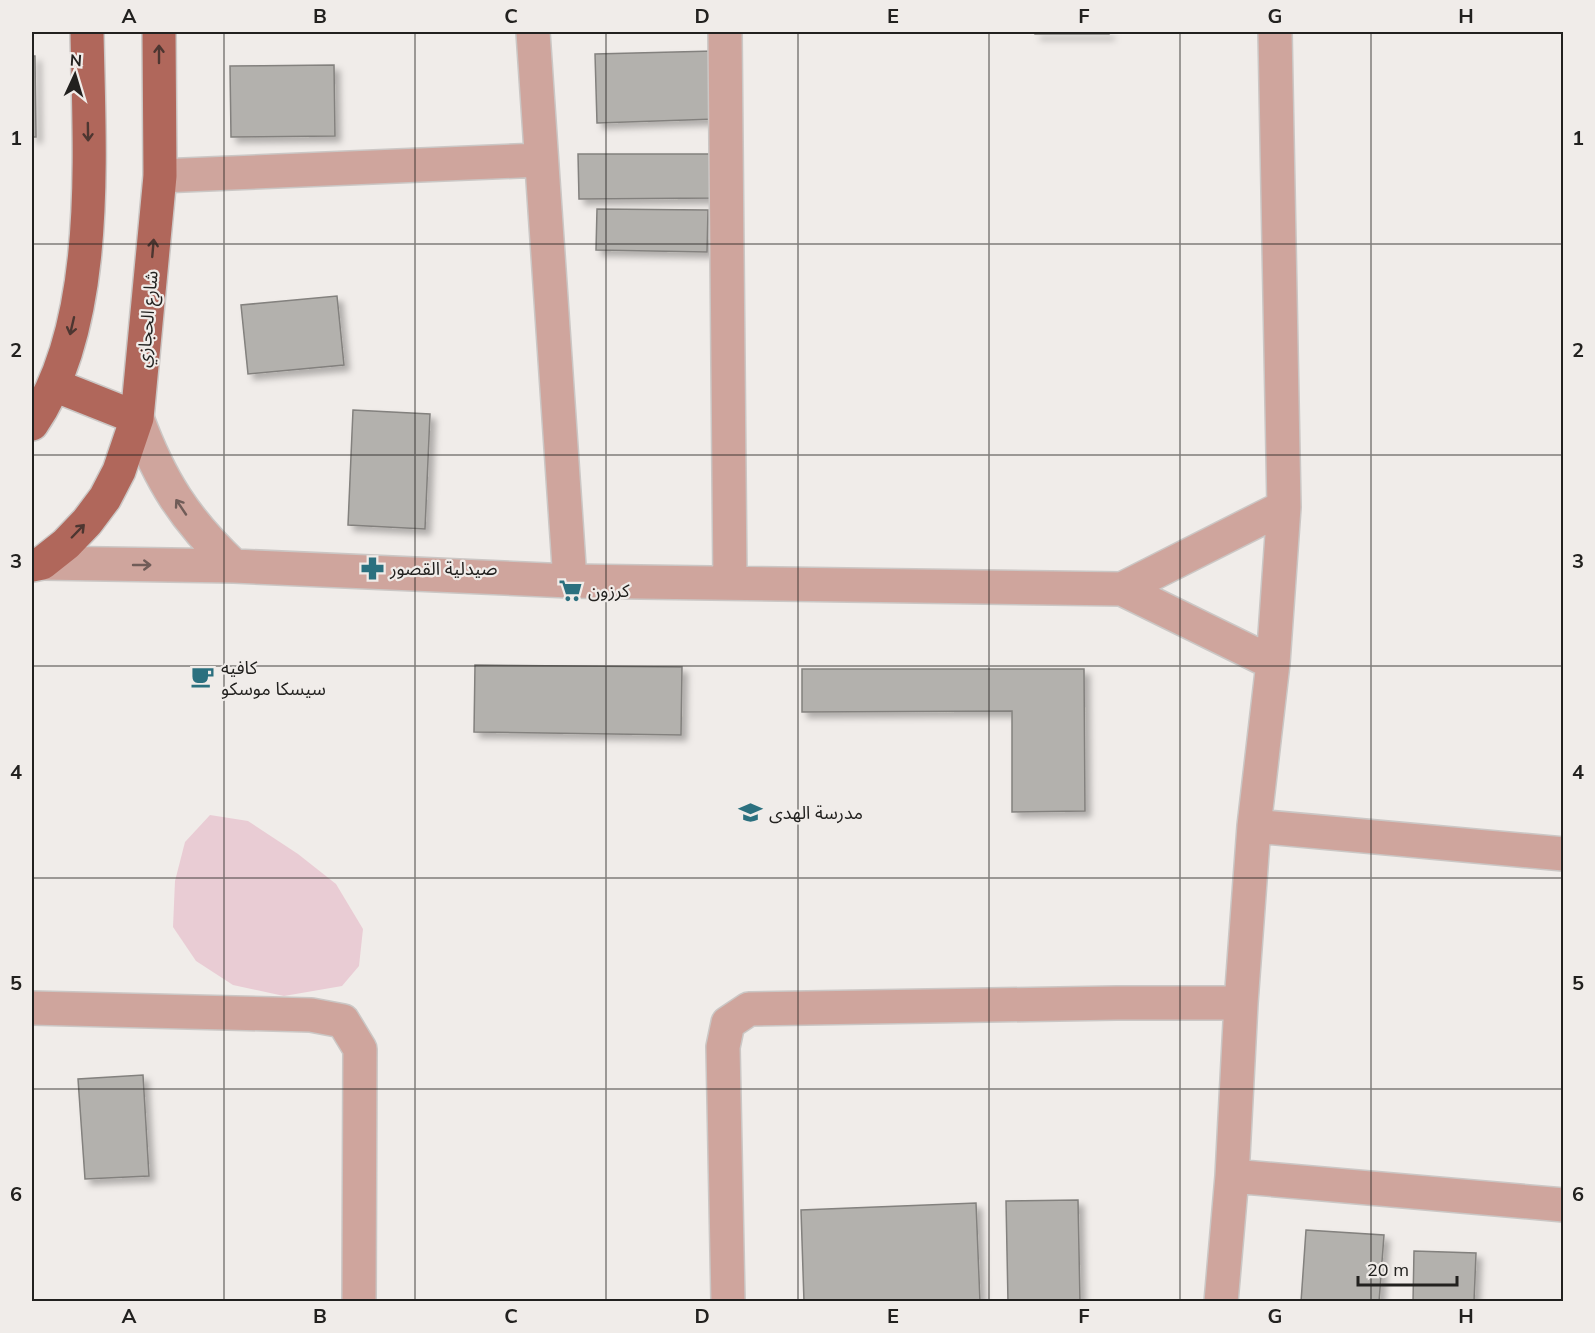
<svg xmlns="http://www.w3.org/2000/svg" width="1595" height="1333" viewBox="0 0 1595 1333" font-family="Mulish,'Noto Sans Arabic',sans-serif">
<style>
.green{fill:#e9ccd4}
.building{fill:#b3b1ad;stroke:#83817e;stroke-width:1.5;filter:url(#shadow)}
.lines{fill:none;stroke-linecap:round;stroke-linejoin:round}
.minor-casing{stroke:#cbc7c5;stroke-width:36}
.major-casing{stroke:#cbc7c5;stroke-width:36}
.minor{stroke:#cfa59d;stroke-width:33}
.major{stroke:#b0675b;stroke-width:33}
.oneway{stroke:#4d3631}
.oneway2{stroke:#705c58}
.grid{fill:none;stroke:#22211f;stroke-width:1.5;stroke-opacity:0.55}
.labels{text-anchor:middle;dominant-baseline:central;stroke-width:4.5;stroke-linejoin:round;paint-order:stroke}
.street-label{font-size:18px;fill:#22211f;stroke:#f0ece9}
.poi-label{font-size:18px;fill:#22211f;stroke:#f0ece9;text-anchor:start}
.neatline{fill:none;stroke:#22211f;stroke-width:2}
.grid-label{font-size:20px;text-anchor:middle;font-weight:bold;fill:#22211f}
</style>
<defs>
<filter id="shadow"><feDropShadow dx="5.5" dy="5.5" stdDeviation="3" flood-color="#0004"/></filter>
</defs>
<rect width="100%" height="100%" fill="#f0ece9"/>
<path class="green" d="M210,815L248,821L298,854L336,884L363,929L359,966L342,986L284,996L233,985L196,961L173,927L175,881L185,842Z"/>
<path class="building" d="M1035,32H1109V34H1035Z
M714,51L716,119L597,123L595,54Z
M32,56H35L36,137H32Z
M334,65L335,136L231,137L230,66Z
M578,154H716V198L579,199Z
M597,209L708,210L707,252L596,250Z
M337,296L344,365L248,374L241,305Z
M353,410L430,414L425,529L348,525Z
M475,665L682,667L681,735L474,732Z
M802,669H1084L1085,811L1012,812V711L802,712Z
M143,1075L149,1176L85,1179L78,1079Z
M1078,1200L1080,1302H1008L1006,1201Z
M976,1203L980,1302H804L801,1210Z
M1306,1230L1384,1235L1379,1302H1301Z
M1414,1251L1476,1253L1474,1302H1413Z"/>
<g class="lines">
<defs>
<path id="minor" d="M533,32L570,581
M725,32L730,583
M160,176L541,160
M137,418C160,481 185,520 234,566
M42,563L234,566L570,581L1122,589L1273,663
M1122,589L1284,507
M1254,826L1564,854
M32,1008L311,1015L343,1021L360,1049L359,1302
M1232,1176L1564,1205
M728,1302L723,1047L728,1023L749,1009L1117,1003H1241
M1221,1302L1232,1176L1241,1003L1254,826L1273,663L1284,507L1275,32"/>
<path id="major" d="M54,385L137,418
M32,424C102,322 89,151 87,32
M32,565L42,563L66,544L87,522L105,498L119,471L137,418L160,176L159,32"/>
</defs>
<use href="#minor" class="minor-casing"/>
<use href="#major" class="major-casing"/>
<use href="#minor" class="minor"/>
<use href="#major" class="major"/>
</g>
<defs><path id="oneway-shaft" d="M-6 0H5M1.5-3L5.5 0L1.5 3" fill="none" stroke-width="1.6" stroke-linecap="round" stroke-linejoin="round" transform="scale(1.5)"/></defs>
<g class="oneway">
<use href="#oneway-shaft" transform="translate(159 54) rotate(-90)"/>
<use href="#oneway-shaft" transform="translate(88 132) rotate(89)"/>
<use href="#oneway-shaft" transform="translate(153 248) rotate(-85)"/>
<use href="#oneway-shaft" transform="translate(72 326) rotate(103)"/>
<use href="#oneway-shaft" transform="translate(78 531) rotate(-46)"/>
</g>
<g class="oneway2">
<use href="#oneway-shaft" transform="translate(181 507) rotate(-124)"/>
<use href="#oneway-shaft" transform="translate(142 565)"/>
</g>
<path class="grid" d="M224,32V1302M415,32V1302M606,32V1302M798,32V1302M989,32V1302M1180,32V1302M1371,32V1302M32,244H1564M32,455H1564M32,666H1564M32,878H1564M32,1089H1564"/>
<defs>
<symbol id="pharmacy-bare" viewBox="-9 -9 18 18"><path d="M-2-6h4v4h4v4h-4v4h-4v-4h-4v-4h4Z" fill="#2b707f" stroke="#f0ece9" stroke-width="2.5" paint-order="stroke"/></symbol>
<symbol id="supermarket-bare" viewBox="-9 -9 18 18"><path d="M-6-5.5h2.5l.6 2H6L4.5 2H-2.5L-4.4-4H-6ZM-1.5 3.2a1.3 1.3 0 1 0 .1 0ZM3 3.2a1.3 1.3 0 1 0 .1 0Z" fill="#2b707f" stroke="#f0ece9" stroke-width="2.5" paint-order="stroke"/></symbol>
<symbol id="cafe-bare" viewBox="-9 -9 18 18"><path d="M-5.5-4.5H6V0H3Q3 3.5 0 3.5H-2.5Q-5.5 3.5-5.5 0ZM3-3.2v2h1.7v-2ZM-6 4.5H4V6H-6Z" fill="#2b707f" stroke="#f0ece9" stroke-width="2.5" paint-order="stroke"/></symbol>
<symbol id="school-bare" viewBox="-9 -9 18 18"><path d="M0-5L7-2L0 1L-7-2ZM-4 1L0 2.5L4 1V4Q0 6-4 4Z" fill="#2b707f" stroke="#f0ece9" stroke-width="2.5" paint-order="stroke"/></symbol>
</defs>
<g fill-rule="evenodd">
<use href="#pharmacy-bare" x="356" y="552" width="33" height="33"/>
<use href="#supermarket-bare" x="554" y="574" width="33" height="33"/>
<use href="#cafe-bare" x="186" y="660" width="33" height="33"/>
<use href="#school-bare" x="734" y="796" width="33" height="33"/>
</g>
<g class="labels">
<g class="street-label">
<text transform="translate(147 319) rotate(-85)">شارع الحجازي</text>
</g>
<g class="poi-label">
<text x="390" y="568">صيدلية القصور</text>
<text x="588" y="590">كرزون</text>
<text x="221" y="667">كافيه<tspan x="221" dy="21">سيسكا موسكو</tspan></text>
<text x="769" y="812">مدرسة الهدى</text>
</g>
</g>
<rect width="1595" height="1333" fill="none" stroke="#f0ece9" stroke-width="66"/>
<g transform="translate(75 75) rotate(4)" stroke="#f0ece9" stroke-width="4.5" paint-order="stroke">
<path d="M0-4.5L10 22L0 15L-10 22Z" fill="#22211f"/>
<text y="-9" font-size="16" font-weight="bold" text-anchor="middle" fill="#22211f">N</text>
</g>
<path d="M1358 1276v9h99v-9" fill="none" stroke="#22211f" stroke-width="3"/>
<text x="1367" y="1276" font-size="18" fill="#22211f" stroke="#f0ece9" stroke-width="4.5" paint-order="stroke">20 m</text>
<rect x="33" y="33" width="1529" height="1267" class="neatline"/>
<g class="grid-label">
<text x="129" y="23">A</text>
<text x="320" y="23">B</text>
<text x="511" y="23">C</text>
<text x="702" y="23">D</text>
<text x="893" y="23">E</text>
<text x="1084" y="23">F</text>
<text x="1275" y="23">G</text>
<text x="1466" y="23">H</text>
<text x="16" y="145">1</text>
<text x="1578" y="145">1</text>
<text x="16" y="357">2</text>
<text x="1578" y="357">2</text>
<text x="16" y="568">3</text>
<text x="1578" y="568">3</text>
<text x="16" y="779">4</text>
<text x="1578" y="779">4</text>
<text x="16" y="990">5</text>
<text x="1578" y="990">5</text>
<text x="16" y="1201">6</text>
<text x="1578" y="1201">6</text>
<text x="129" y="1323">A</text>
<text x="320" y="1323">B</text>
<text x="511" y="1323">C</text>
<text x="702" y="1323">D</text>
<text x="893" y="1323">E</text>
<text x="1084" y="1323">F</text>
<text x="1275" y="1323">G</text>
<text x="1466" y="1323">H</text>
</g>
</svg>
